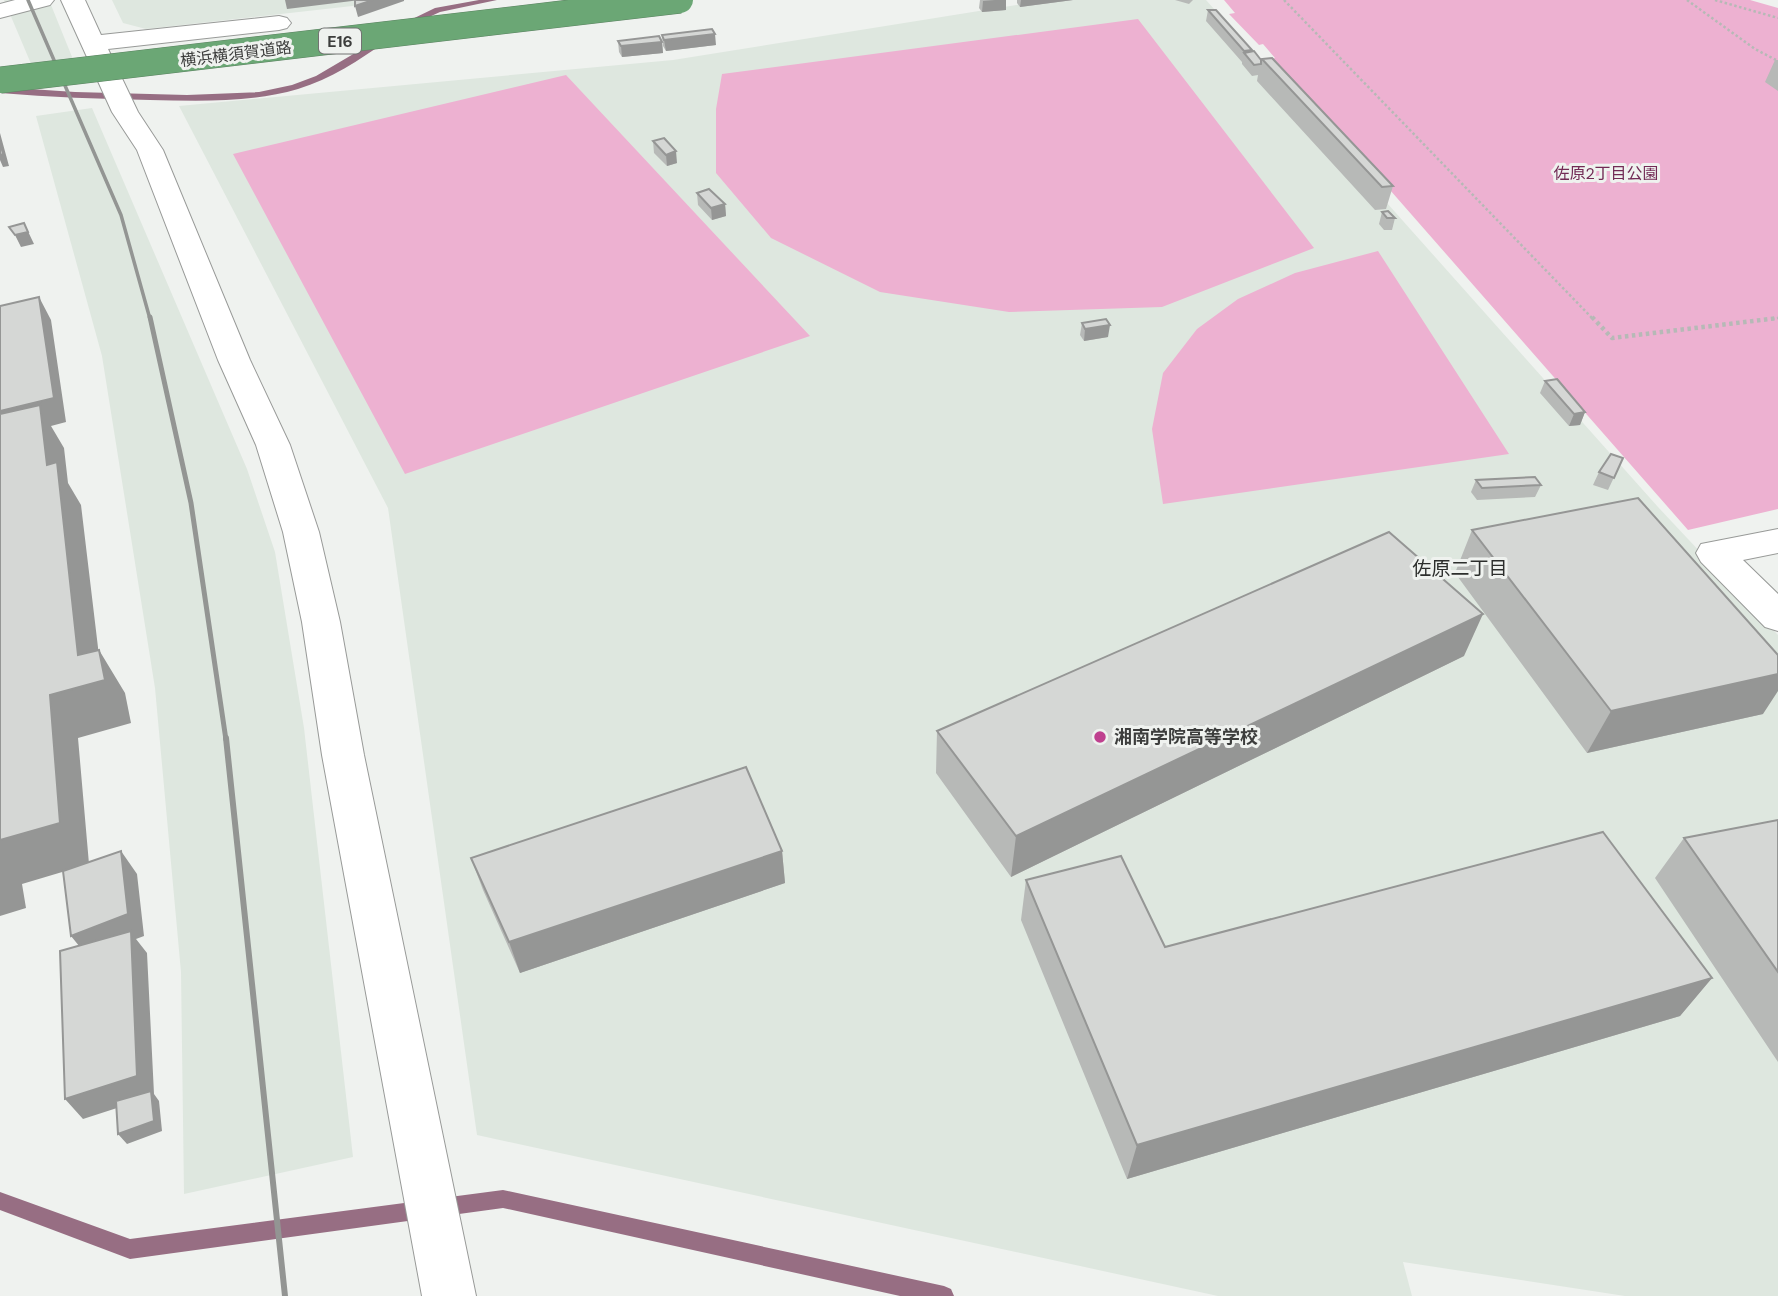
<svg xmlns="http://www.w3.org/2000/svg" width="1778" height="1296" viewBox="0 0 1778 1296" font-family="'DM Sans','Noto Sans JP',sans-serif">
<style>
.built{fill:#dee7df}
.green{fill:#edb1d1}
.lines{fill:none;stroke-linecap:round;stroke-linejoin:round}
.stream{fill:#976e83;fill-rule:evenodd}
.minor-casing{stroke:#989a98;stroke-width:2}
.path-far1{stroke:#b6b9b6;stroke-width:2.5;stroke-dasharray:2.5 2.5;stroke-linecap:butt}
.path{stroke:#b6b9b6;stroke-width:4.5;stroke-dasharray:3.5 3.5;stroke-linecap:butt}
.minor{fill:#fff;fill-rule:evenodd}
.rail-far2{stroke:#939593;stroke-width:3.5}
.rail-far1{stroke:#939593;stroke-width:5}
.rail{stroke:#939593;stroke-width:6}
.highway-bridge-casing{stroke:#5b8261;stroke-width:27;stroke-linecap:butt}
.highway-bridge{stroke:#6ba775;stroke-width:26}
.wall{fill:#b7b9b7}
.shaded-wall{fill:#959695}
.building{fill:#d5d7d5;stroke:#959695;stroke-width:2}
.poi-dot{fill:#bf418f;stroke:#eff2ef;stroke-width:2.5}
.labels{text-anchor:middle;dominant-baseline:central;stroke-width:6;stroke-linejoin:round;paint-order:stroke}
.shield{fill:#eff2ef;stroke:#727372;stroke-width:2}
.shield-label{font-size:16px;font-weight:bold;fill:#3c3d3c}
.far-street-label{font-size:16px;fill:#3c3d3c;stroke:#eff2ef}
.far-park-label{font-size:16px;fill:#722a55;stroke:#eff2ef}
.poi-label{font-size:18px;font-weight:bold;fill:#3c3d3c;stroke:#eff2ef;text-anchor:start}
.neighbourhood-label{font-size:19px;fill:#2c2e2c;stroke:#eff2ef}
</style>
<rect width="100%" height="100%" fill="#eff2ef"/>
<path class="built" d="M4,0H49L83,84L40,85Z
M112,0H406L146,29L123,23Z
M1048,0H1206L1658,507L1778,635V1296H1625L1403,1262L1412,1296H1218L477,1135L388,508L179,106L673,60Z
M92,108L247,469L275,552L304,728L353,1157L184,1194L181,972L155,688L102,356L36,116Z"/>
<path class="green" d="M1224,0H1750L1778,8V509L1688,530L1305,93L1270,59L1275,58L1263,44L1259,45L1229,14L1235,13Z
M1138,19L1314,248L1162,307L1009,312L880,292L771,238L716,173V109L722,74Z
M566,75L810,336L405,474L233,154Z
M1378,251L1509,454L1163,504L1152,429L1163,373L1197,329L1238,299L1295,273Z"/>
<g class="lines">
<path class="stream" d="M479,0H497L440,12L407,27L400,25L435,8Z
M384,36L388,39L387,41C359,60 331,79 298,89C250,103 199,101 150,100C100,99 50,97 0,93V87L75,92L187,95L259,92L292,85L316,76Z
M503,1190L944,1286L951,1289L954,1296H900L503,1208L130,1259L0,1210V1192L130,1239Z"/>
<defs>
<path id="minor" d="M15,0H54L50,5L0,18V4Z
M61,0H85L101,35L279,16L287,18L291,23L287,28L279,30L108,49L138,112L163,150L250,360L290,445L319,532L340,622L364,755L476,1296H422L322,755L302,622L283,532L256,445L218,360L137,150L112,112Z
M1778,529V553L1743,560L1778,594V631L1765,627L1701,562L1696,553L1701,544Z"/>
</defs>
<use href="#minor" class="minor-casing"/>
<path class="path-far1" d="M1284,0L1593,319
M1687,0L1755,49L1778,61
M1715,0L1778,18
M1772,319L1778,318"/>
<path class="path" d="M1592,317L1612,338L1778,318"/>
<use href="#minor" class="minor"/>
<path class="rail-far2" d="M28,0L121,215L150,319"/>
<path class="rail-far1" d="M150,317L191,503L226,740"/>
<path class="rail" d="M226,738L285,1296"/>
<defs>
<path id="highway-bridge" d="M0,80L680,0"/>
</defs>
<use href="#highway-bridge" class="highway-bridge-casing"/>
<use href="#highway-bridge" class="highway-bridge"/>
</g>
<path class="wall" d="M980,0H1006V10L982,12L979,8Z
M1017,0H1073L1020,7L1017,3Z
M1175,0H1193L1189,4Z
M1208,10L1252,50V52L1261,60L1262,59L1393,186L1386,209L1375,210L1257,81L1258,75L1252,76L1242,64V62L1206,21Z
M662,35L716,45L666,51L663,46Z
M618,41L662,42L663,53L622,57L619,52Z
M1775,60H1778V91L1765,82Z
M653,141L677,163L667,166L654,153Z
M697,193L725,204L726,216L712,220L698,205Z
M1382,212L1395,218L1392,230H1384L1379,224Z
M1082,323L1108,337L1084,341L1080,335Z
M1545,381L1585,412L1580,425L1569,426L1540,393Z
M1623,458L1608,490L1593,485L1599,472Z
M1476,480L1541,485L1535,497L1477,500L1471,492Z
M1472,530L1763,714L1587,753L1455,573Z
M1464,656L1011,877L936,773L937,731Z
M1778,820V1062L1655,878L1684,838Z
M782,851L785,883L520,973L483,890L471,858Z
M1026,880L1165,947L1712,978L1680,1016L1127,1179L1021,920Z"/>
<path class="shaded-wall" d="M285,0H360L287,9Z
M373,0H404V1L358,17L355,6Z
M995,0H1006V10L982,12L983,1Z
M1021,0H1073L1020,7Z
M715,34L716,45L666,51L664,40Z
M662,42L663,53L622,57L621,46Z
M0,133L9,166L3,167L0,160Z
M676,151L677,163L667,166L666,155Z
M725,204L726,216L712,220L711,208Z
M24,223L34,244L21,247L15,235Z
M39,297L51,320L66,422L51,426L64,448L68,483L81,505L102,681L99,650L125,693L131,723L78,738L89,864L22,884L26,908L0,916V840L50,695L78,655L0,432V411Z
M1110,325L1108,337L1084,341L1085,329Z
M1585,412L1580,425L1569,426L1574,414Z
M1483,614L1464,656L1011,877L1016,836Z
M1778,674V691L1763,714L1587,753L1611,711Z
M121,851L137,874L144,936L136,939L147,953L154,1094L159,1101L162,1131L127,1144L118,1134L151,1097L83,1119L65,1099L88,957L71,936Z
M782,851L785,883L520,973L509,942Z
M1712,978L1680,1016L1127,1179L1137,1145Z"/>
<path class="building" d="M355,0H373L355,6Z
M1208,10H1216L1252,50L1244,51Z
M712,29L715,34L664,40L662,35Z
M659,36L662,42L621,46L618,41Z
M1254,51L1261,60V64L1254,65L1244,53Z
M1272,58L1393,186L1382,187L1262,59Z
M664,138L676,151L666,155L653,141Z
M0,142L3,154L0,155Z
M709,189L725,204L711,208L697,193Z
M1388,211L1395,218H1387L1382,212Z
M24,223L28,232L15,235L9,227Z
M39,297L54,398L0,411V306Z
M1106,319L1110,325L1085,329L1082,323Z
M1557,379L1585,412L1574,414L1545,381Z
M40,405L47,465L57,462L78,655L99,650L105,680L50,695L60,823L0,840V414Z
M1611,454L1623,458L1614,478L1599,472Z
M1535,477L1541,485L1482,488L1476,480Z
M1638,498L1778,655V674L1611,711L1472,530Z
M1389,532L1483,614L1016,836L937,731Z
M746,767L782,851L509,942L471,858Z
M1778,820V972L1684,838Z
M1603,832L1712,978L1137,1145L1026,880L1121,856L1165,947Z
M121,851L128,914L71,936L63,871Z
M131,931L137,1076L65,1099L60,951Z
M151,1091L154,1121L118,1134L116,1101Z"/>
<circle class="poi-dot" cx="1100" cy="737" r="7"/>
<g class="labels">
<rect class="shield" x="319" y="28.5" width="42" height="25" rx="5"/>
<g class="shield-label">
<text x="340" y="41">E16</text>
</g>
<g class="far-street-label">
<text transform="translate(236 54) rotate(-7)">横浜横須賀道路</text>
</g>
<g class="far-park-label">
<text x="1606" y="173">佐原2丁目公園</text>
</g>
<g class="poi-label">
<text x="1114" y="737">湘南学院高等学校</text>
</g>
<g class="neighbourhood-label">
<text x="1460" y="568">佐原二丁目</text>
</g>
</g>
</svg>
